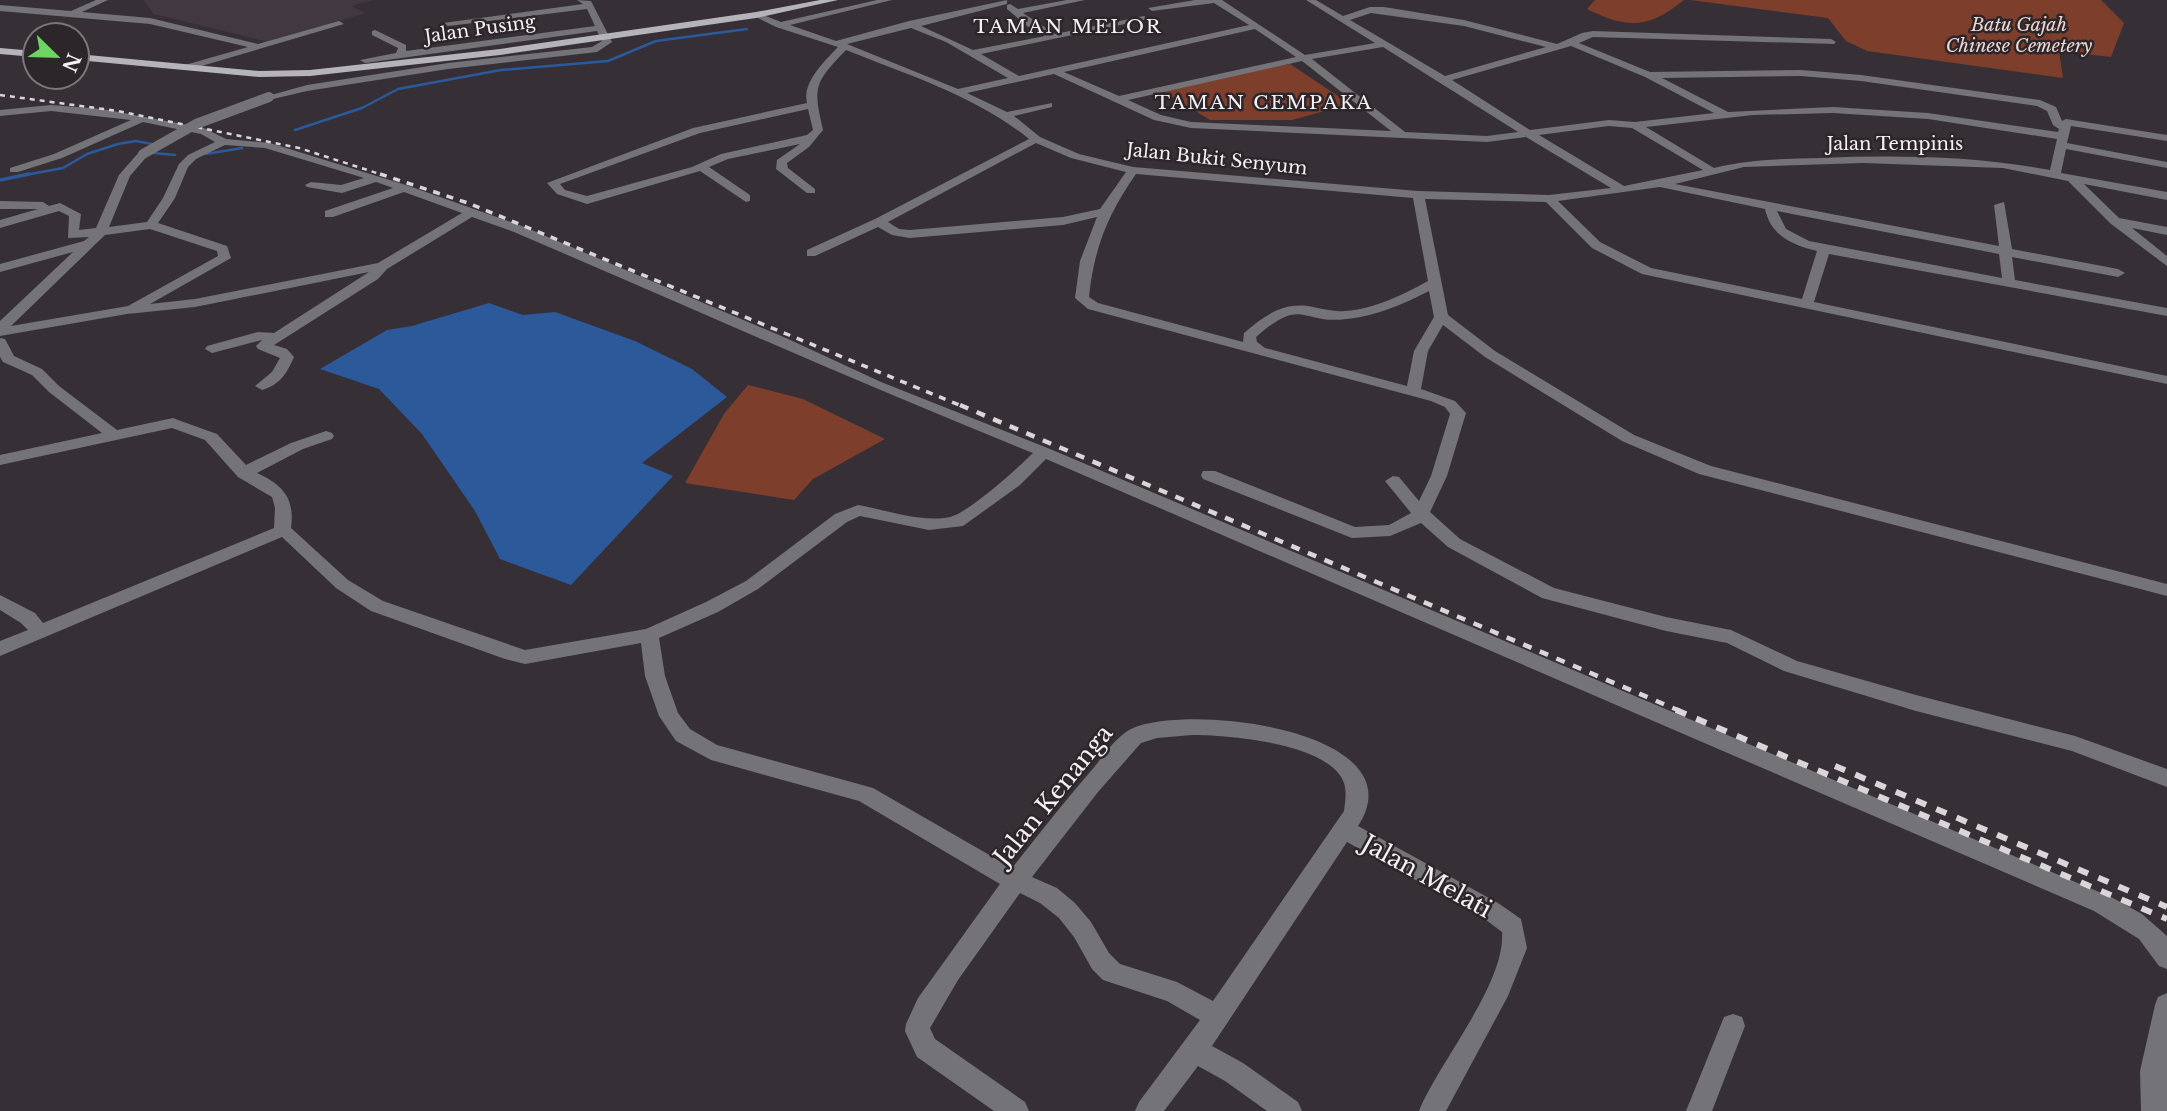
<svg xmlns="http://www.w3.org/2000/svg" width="2167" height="1111" viewBox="0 0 2167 1111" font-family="'Libre Baskerville',serif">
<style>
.built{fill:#423842}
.green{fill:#7e3e2c}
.water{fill:#2b599a}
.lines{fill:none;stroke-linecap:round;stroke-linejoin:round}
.stream-far1{stroke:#2b599a;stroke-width:2.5}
.stream{stroke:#2b599a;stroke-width:3.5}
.minor{fill:#747377;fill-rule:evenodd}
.major{fill:#b5b4bb;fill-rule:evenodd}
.rail-far3{stroke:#d9d5d9;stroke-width:2.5;stroke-dasharray:5 5;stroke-linecap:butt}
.rail-far2{stroke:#d9d5d9;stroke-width:3.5;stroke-dasharray:7 7;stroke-linecap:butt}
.rail-far1{stroke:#d9d5d9;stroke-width:4.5;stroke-dasharray:9 9;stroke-linecap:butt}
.rail{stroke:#d9d5d9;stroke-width:6;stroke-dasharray:11 11;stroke-linecap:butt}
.minor-bridge{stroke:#747377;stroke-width:10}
.labels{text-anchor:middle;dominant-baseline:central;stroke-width:5;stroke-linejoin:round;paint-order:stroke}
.far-park-label{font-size:18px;font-style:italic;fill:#efd6cf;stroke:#2c262b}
.far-street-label{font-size:18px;fill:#f4f0f4;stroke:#2c262b}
.far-neighbourhood-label{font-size:19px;letter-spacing:2px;fill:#f4f0f4;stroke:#2c262b}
.near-street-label{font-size:24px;fill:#f4f0f4;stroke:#2c262b}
</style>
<rect width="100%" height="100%" fill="#363036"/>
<path class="built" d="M143,0H372L351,6L366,13L268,42L154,14Z"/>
<path class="green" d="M1595,0H1684C1648,29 1628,29 1587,9Z
M1690,0H2101L2124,23L2111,57L2059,51L2063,78L1867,51L1846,41L1828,18Z
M1290,64L1350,104L1292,120H1210L1158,88Z
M748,385L803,399L885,439L813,479L794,500L685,483L724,414Z"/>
<path class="water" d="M489,303L523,315L555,312L635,341L692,369L727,397L642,463L673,476L571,585L500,559L475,511L422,434L379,389L320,369L387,330L412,326Z"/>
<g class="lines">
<path class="stream-far1" d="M295,130L362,108L398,89L501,70L608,61L656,41L747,29
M206,154L242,148
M20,176L63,168L87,154L118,144L136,141L152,144L154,153L175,155"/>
<path class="stream" d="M0,180L29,174"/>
<path class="minor" d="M96,0H108L82,12L150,18L258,44L339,21L344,24L188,70L185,69V65L248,47L150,24L0,11V5L71,11Z
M577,0L591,1L612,42L597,52L448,69L307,91L269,100L264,97L307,85L448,63L592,47L602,41L597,31L365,63L360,60L396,53L398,48L372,35V31L375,30L406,45V51L595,26L587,9L448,26L443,23L583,4Z
M877,0H892L790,25L836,41L909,21L1007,0V4L921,26L973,50L1045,36L1027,26L1007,9V5L1010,4L1018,9L1067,0H1085L1023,13L1055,34L1144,16L1149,19L981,54L1019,76L1249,25L1214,3L1152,11L1148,8L1195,0H1222L1305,55L1375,43L1306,0H1316L1343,16L1370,7H1384L1464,20L1557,44L1582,33L1593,31L1831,39L1836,42L1834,44L1593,37L1579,43L1650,72L1801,70L1861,75L2040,100L2056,107L2062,121L2066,119L2167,135V141L2071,126L2067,143L2167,162V168L2066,149L2061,173L2167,192V200L2084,184L2119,218L2167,227V235L2132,228L2167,256V266L2111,224L2068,181L2003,168L1863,163L1744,167L1675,184L1999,246L1994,205L2004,202L2012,249L2118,269L2125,273L2118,277L2012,257L2015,280L2167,308V316L1829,254L1814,302L2167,376V384L1642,274L1592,248L1546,202L1425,199L1448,315L1495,351L1634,435L1711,466L2167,584V596L1699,474L1622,441L1485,357L1443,325L1428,351L1421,389L1455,401L1466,413L1447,476L1430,512L1460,539L1554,588L1666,617L1731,630L1797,661L1916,695L2075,736L2167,769V787L2072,751L1916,711L1784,671L1727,643L1666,631L1542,598L1448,547L1421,523L1390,536L1352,538L1203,479L1201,475L1203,471H1215L1355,527L1389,525L1411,513L1385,481L1393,476L1399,477L1419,501L1431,476L1450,414L1445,407L1431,401L1088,309L1075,298L1080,261L1097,217L1063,225L910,238L892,235L878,227L815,256H807V250L875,219L1029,139C976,96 908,75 846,50C814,83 813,87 823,130L809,147L787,163L788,168L815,189V193H807L776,169L777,160L800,144L728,159L709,167L750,195V201L746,202L700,171L587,204L557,194L547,183L693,128L807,103C802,82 824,62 838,47L776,27L752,15L756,12L781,22ZM1371,13L1464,26L1546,47L1445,76L1350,20ZM911,28L946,42L1008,78L958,89L847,44ZM1255,29L1296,57L1119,96L1064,72ZM1571,46L1645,77L1714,113L1635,122L1609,120L1530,130L1452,80ZM1383,47L1518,132L1487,136L1405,132L1312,59ZM1302,61L1391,131L1191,122L1161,115L1128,100ZM1054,74L1154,120L1191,128L1487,142L1526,137L1611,188L1549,195L1418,191L1133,167L1079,154L1040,137L1014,116L1052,107V103L1007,112L967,93ZM1801,76L1861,81L2037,106L2047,111L2053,125L2059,129L2058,132L1928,113L1833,107L1728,112L1662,78ZM808,109L813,130L807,135L721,154L692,167L587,196L565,190L560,184L700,133ZM1833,113L1928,119L2057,139L2050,170C1974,156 1898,155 1821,158C1785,159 1750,159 1714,168L1646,127L1753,115ZM1609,126L1632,128L1703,170L1624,186L1539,135ZM1036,143L1071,158L1126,172L1100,209L1063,217L910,230L899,229L888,222ZM1136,174L1413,198L1428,281C1403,295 1374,309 1345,311C1334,312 1324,309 1313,307C1284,301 1265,315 1244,333L1243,342L1098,303L1089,297C1094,248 1108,214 1136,174ZM1660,187L1765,209C1771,236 1792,245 1817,251L1802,299L1651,268L1600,242L1558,201ZM1777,211L1999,254L2002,278L1809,241L1786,229ZM1429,291L1434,317L1414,351L1407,386L1265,348L1257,342L1256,337C1304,295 1300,325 1347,319C1376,316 1404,304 1429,291Z
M459,32L464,35L462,37L429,42L424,39Z
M51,105L102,109L204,128L226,139L270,143L409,186L522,226L786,338L881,382L1050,449L2111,897L2142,914L2167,936V969L2159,966L2139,939L2094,911L1046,459L1020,485L963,526L929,530L860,516L847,522L758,589L718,612L659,638L665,676L678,713L690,729L717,745L873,788L1012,868C1040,833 1067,798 1096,765C1105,753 1116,738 1129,730C1183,701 1421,730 1358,826L1498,903L1521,919L1527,948L1508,996L1446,1111H1419C1439,1062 1506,983 1502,932L1482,917L1347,842L1212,1046L1243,1063L1298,1102L1302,1111H1267L1225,1081L1198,1066L1164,1111H1135L1139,1102L1200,1020L1167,1001L1103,980L1092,969L1074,937L1059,918L1040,903L1020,893L958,980L930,1028L935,1039L1025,1102L1029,1111H994L917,1057L905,1031L906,1024L918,998L1000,884L859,801L711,760L676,741L659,716L645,676L641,643L525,664L505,659L371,611L336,588L282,537L0,656V641L28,630L21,623L0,610V595L35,613L43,623L274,528L275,508L272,497L238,477L205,440L172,428L0,465V455L102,433L49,392L32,375L3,362L0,357V338L5,339L14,356L42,369L59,386L117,430L173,418L178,420L217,434L246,465L291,443L326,431L332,433L334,436L332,439L303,449L257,473C283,485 295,498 291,528L348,580L383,601L525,650L646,629L706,602L746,581L835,514L858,505C886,510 922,523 950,517C968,513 1019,467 1033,453C858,383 687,306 514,232L472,217L387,269L378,279L274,345L287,349L294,357C287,373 280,385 262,390L255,386L272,372L280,358L258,349L256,346L262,340L212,353L205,349L207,346L258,332L274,333L369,272L195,307L127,314L0,336V321L73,252L0,272V264L84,241L89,237L68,238L69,216L59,211L0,228V220L38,209H0V201L43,202L49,206L60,203L81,214L79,230L96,228L119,175L139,152L143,151L149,154L130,176L109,227L147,222L163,198L179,164L188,155L215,142L201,134L143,122L62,158L18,172H10V168L54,154L131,120L51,111L0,116V110ZM225,145L265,148L364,178L341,185L311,182L305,185L307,187L342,193L376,182L393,188L325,211V217H333L404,192L462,213L378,263L195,299L150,304L231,258L227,246L158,223L175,198L188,167L196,159ZM150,229L217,251L218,256L128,306L11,326L105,235ZM1192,735C1228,735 1330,743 1344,783C1347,792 1345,802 1344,811L1213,1001L1177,982L1120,964L1109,953L1091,922L1075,903L1057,888L1032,877L1098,792L1141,743L1157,738Z
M2167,993V1111H2141L2140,1071L2155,1005L2158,997Z
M1733,1014L1742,1017L1745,1026L1712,1111H1686L1724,1017Z"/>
<path class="major" d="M820,0H838L756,18L500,55L310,76L259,77L77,60V54L259,71L310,70L500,49L756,12Z
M0,48L35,51V57L0,54Z"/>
<path class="rail-far3" d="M0,95L118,111L299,148L386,176"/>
<path class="rail-far2" d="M380,174L468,203L964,407"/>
<path class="rail-far1" d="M960,405L1680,711"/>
<path class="rail" d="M1676,710L2167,919
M1835,766L2167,907"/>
<path class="minor-bridge" d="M143,154L196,124L269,97"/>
</g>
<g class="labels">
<g class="far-park-label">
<text x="2019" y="25">Batu Gajah<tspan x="2019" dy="21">Chinese Cemetery</tspan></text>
</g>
<g class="far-street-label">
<text transform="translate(480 29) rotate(-8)">Jalan Pusing</text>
<text x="1895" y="144">Jalan Tempinis</text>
<text transform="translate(1217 159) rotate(6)">Jalan Bukit Senyum</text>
</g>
<g class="far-neighbourhood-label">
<text x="1068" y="26">TAMAN MELOR</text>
<text x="1264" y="102">TAMAN CEMPAKA</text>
</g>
<g class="near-street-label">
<text transform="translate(1053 795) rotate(-51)">Jalan Kenanga</text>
<text transform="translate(1427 876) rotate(29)">Jalan Melati</text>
</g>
</g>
<g transform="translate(56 56) rotate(113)"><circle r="33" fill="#2c262b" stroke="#7c777b" stroke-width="2"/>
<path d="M0-5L12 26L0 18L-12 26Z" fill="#6dd361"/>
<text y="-10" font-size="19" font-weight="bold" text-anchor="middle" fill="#f4f0f4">N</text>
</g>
</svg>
